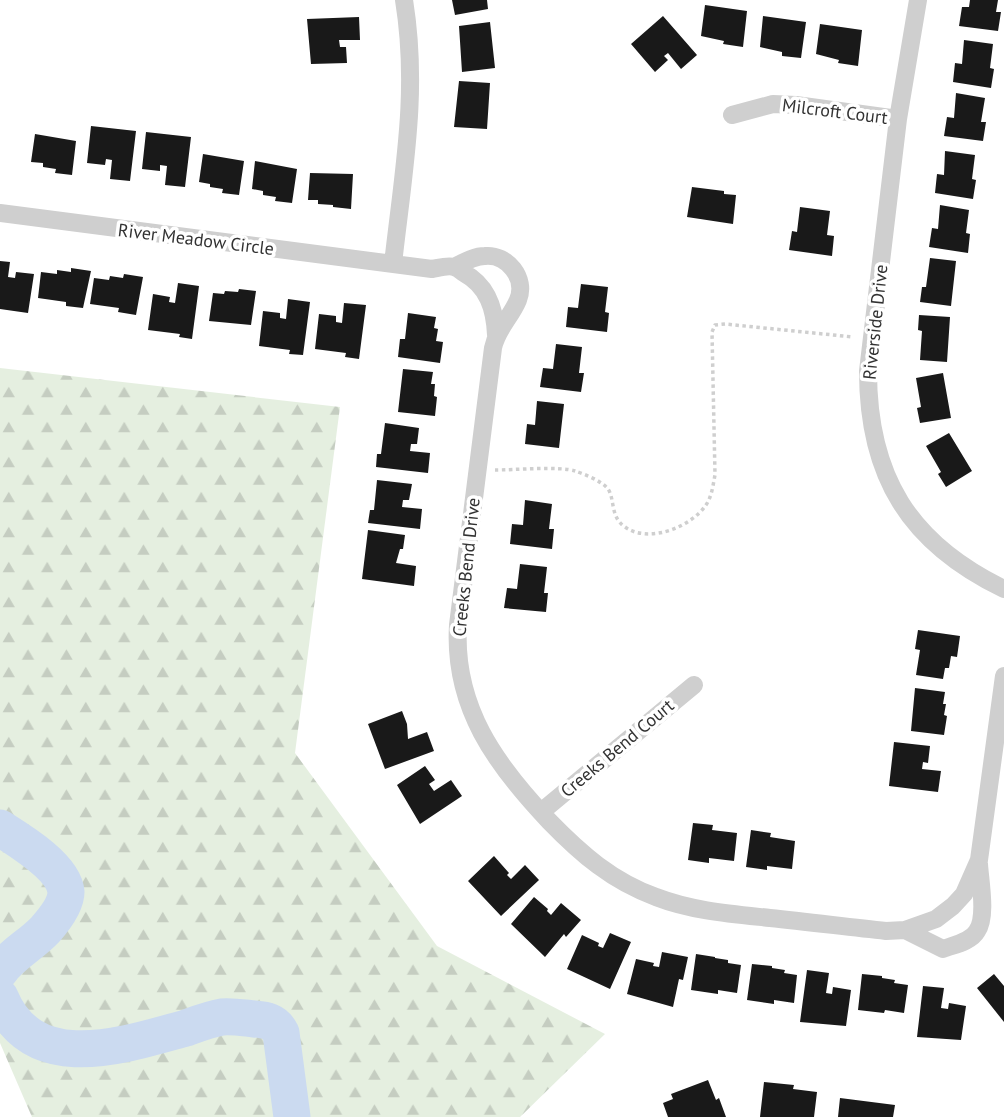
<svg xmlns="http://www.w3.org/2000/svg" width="1004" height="1117" viewBox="0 0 1004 1117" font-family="'PT Sans',sans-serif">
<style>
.forest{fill:url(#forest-firs)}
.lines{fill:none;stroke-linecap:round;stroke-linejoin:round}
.river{stroke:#cbdaf0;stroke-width:37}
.building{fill:#191919}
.path{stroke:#cfcfcf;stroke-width:3.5;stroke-dasharray:3.5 3.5;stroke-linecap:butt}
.street{stroke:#cfcfcf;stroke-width:18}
.labels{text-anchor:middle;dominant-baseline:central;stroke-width:7;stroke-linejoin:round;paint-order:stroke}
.street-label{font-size:18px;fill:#323232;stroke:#fff}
</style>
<defs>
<pattern id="forest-firs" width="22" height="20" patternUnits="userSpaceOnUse" patternTransform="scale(1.75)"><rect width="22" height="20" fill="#e5efe0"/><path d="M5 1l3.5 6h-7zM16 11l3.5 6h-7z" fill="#c5cdc1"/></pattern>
</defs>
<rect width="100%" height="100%" fill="#fff"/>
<path class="forest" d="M0,368L340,407L295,753L437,946L605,1034L520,1117H32L0,1043Z"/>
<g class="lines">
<path class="river" d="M0,828C19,840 64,867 66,892C66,905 53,921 45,930C31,945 12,954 0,971
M0,997C33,1077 124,1045 186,1028C197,1024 210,1019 222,1017C232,1016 244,1018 254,1019C266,1020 275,1021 281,1033L292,1117"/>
</g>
<path class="building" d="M452,0H487L488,9L455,15Z
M970,0H998L996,12H1001L998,31L959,26L962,7H969Z
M705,5L747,11L743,47L723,44L724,41L701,36Z
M663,16L697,55L681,69L668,53L664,56L668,60L655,72L631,44Z
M763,16L806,22L801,58L782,56V52L760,47Z
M359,17L360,40H339L340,47H346L347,63L311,64L307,19Z
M490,22L495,68L462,72L459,26Z
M820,24L862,30L858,66L838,63L839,60L816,54Z
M964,40L993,44L990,68L994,69L991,88L953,82L955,63L962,64Z
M459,81L490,83L487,129L454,127Z
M956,93L985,98L981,122H986L983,141L944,136L947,117L954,118Z
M91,126L136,131L130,181L110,179L112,160L106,159L105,165L87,163Z
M146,132L191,137L185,187L165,185L167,166L160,165V171L142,169Z
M35,134L76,141L72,175L55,173L56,169L43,167V163L31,162Z
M945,151L975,155L972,179L976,180L973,199L935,193L937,174L944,175Z
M203,154L244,161L239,195L222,193L223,189L210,187V184L199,182Z
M255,161L297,169L292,203L275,201L276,197L263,195V191L252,189Z
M310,173L353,174L351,209L333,207V205L318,204V200H308Z
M692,187L724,191V194L736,195L733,224L687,217Z
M940,205L969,210L966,233L970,234L968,253L929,247L932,228L938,229Z
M800,207L830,211L827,235L834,236L832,256L789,250L792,231L797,232Z
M930,258L956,261L951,306L920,302L922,287H926Z
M0,261L10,262L8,277L15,278L16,272L34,274L28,313L0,309Z
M71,268L91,271L83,308L66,306V302L38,298L41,272L57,274V270L71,272Z
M124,274L143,277L136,315L118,312L119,308L90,304L94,278L109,280L110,276L123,278Z
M178,283L199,286L192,339L179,337L180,334L148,330L153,294L170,297L169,302L175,303Z
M581,284L608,287L605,312L609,313L607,332L566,327L568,307L578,308Z
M239,289L256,291L251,325L209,321L213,293L224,294L225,291L238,292Z
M288,299L310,302L303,355L289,354L290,350L259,346L263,311L280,313V318L286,319Z
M344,303L366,305L359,359L345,357L346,353L315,349L319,314L336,316V322L342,323Z
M408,313L436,317L434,328L438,329L436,341L443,342L440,363L398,357L400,339H405Z
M919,315L950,317L947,362L920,360L922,331L918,330Z
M556,344L582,347L579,373H584L581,392L540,387L543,368L553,369Z
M403,369L433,372L431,384H435L434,396L437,397L435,416L398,412Z
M943,373L951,418L920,423L917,408L921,407L916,378Z
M537,401L564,404L559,448L525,444L527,424L535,425Z
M385,423L419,428L417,444H411L410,451L430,453L428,473L376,467L377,454H381Z
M949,433L972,471L946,487L938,474L941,472L926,446Z
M377,480L412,484L409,500H403L402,507L422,509L420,529L368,523L370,510H374Z
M525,500L552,504L549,529H554L552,549L510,544L512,524L523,525Z
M368,530L405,535L403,549H400L396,563L416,566L414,586L362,579Z
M520,564L547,567L544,593H548L546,612L504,608L507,588L517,589Z
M918,630L960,636L957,657L951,656L949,668H945L943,679L916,675L920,650L915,649Z
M915,688L945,692L943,704H946L944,715L947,716L944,735L911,731Z
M402,711L407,724L408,739L427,732L434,751L385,769L368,724Z
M894,742L930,746L928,763L923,762L922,769L941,771L938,792L889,786Z
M425,766L435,780L429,784L434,791L451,780L462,796L420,824L397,785Z
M693,823L713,825L712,830L737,833L734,861L709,858V863L688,860Z
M751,830L771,833L770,837L795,841L792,869L767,866V870L746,867Z
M494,856L509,873L507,875L511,879L525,865L539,880L501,916L468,881Z
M534,897L548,909L547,911L551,915L561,903L581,920L566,937L564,934L545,957L511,924Z
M610,933L631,942L610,989L567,969L582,935L599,943L598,946L603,948Z
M662,952L688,957L683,980L679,979L673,1007L627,994L636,959L654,963L653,966L659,967Z
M696,954L715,957V958L728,960V963L741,965L737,993L718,990V994L691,990Z
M752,964L772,966V968L785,970L784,973L797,975L794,1003L774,1000V1004L747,1000Z
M807,970L829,973L826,993L832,994L833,987L851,990L846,1026L800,1022Z
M862,974L882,976V978L895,980L894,983L908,985L904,1013L885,1010L884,1013L858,1010Z
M994,974L1004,986V1022L977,988Z
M923,986L944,988L941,1008L948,1009L949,1003L966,1006L961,1040L917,1037Z
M708,1080L716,1100L719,1098L726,1117H668L663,1103L673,1099L671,1094Z
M764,1082L794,1085L793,1089L817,1092L814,1117H760Z
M840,1098L895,1105L893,1117H838Z"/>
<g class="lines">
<path class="path" d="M495,470C513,470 561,466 575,471C584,474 602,481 608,489C615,499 610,517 625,527C649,544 691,527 706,505C712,496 713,485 715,475L712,332L715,325L725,324L853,337"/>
<path class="street" d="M918,0L898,119L868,371C868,476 909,543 1004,589
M732,115L773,104L796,105L898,119
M0,213L432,269C438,268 448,265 454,267C458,268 461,271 464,273C488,286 495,309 496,335
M393,264C403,173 419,92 404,0
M454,267C464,262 474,256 485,256C507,254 527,278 518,300C511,317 497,329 493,348L458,625C453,707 496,765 549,821C581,854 612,881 656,897C692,911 732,914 770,918C809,922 848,927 886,931L905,930L936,919L953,906L964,894L979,860L1004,676
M541,812L694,685
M905,930L943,949C953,945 971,942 977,931C987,917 980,881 979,864"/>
</g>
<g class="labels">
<g class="street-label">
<text transform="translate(835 111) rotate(7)">Milcroft Court</text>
<text transform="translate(196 239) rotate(7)">River Meadow Circle</text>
<text transform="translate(875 322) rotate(-84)">Riverside Drive</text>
<text transform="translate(466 567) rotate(-84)">Creeks Bend Drive</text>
<text transform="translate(617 748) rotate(-40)">Creeks Bend Court</text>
</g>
</g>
</svg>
